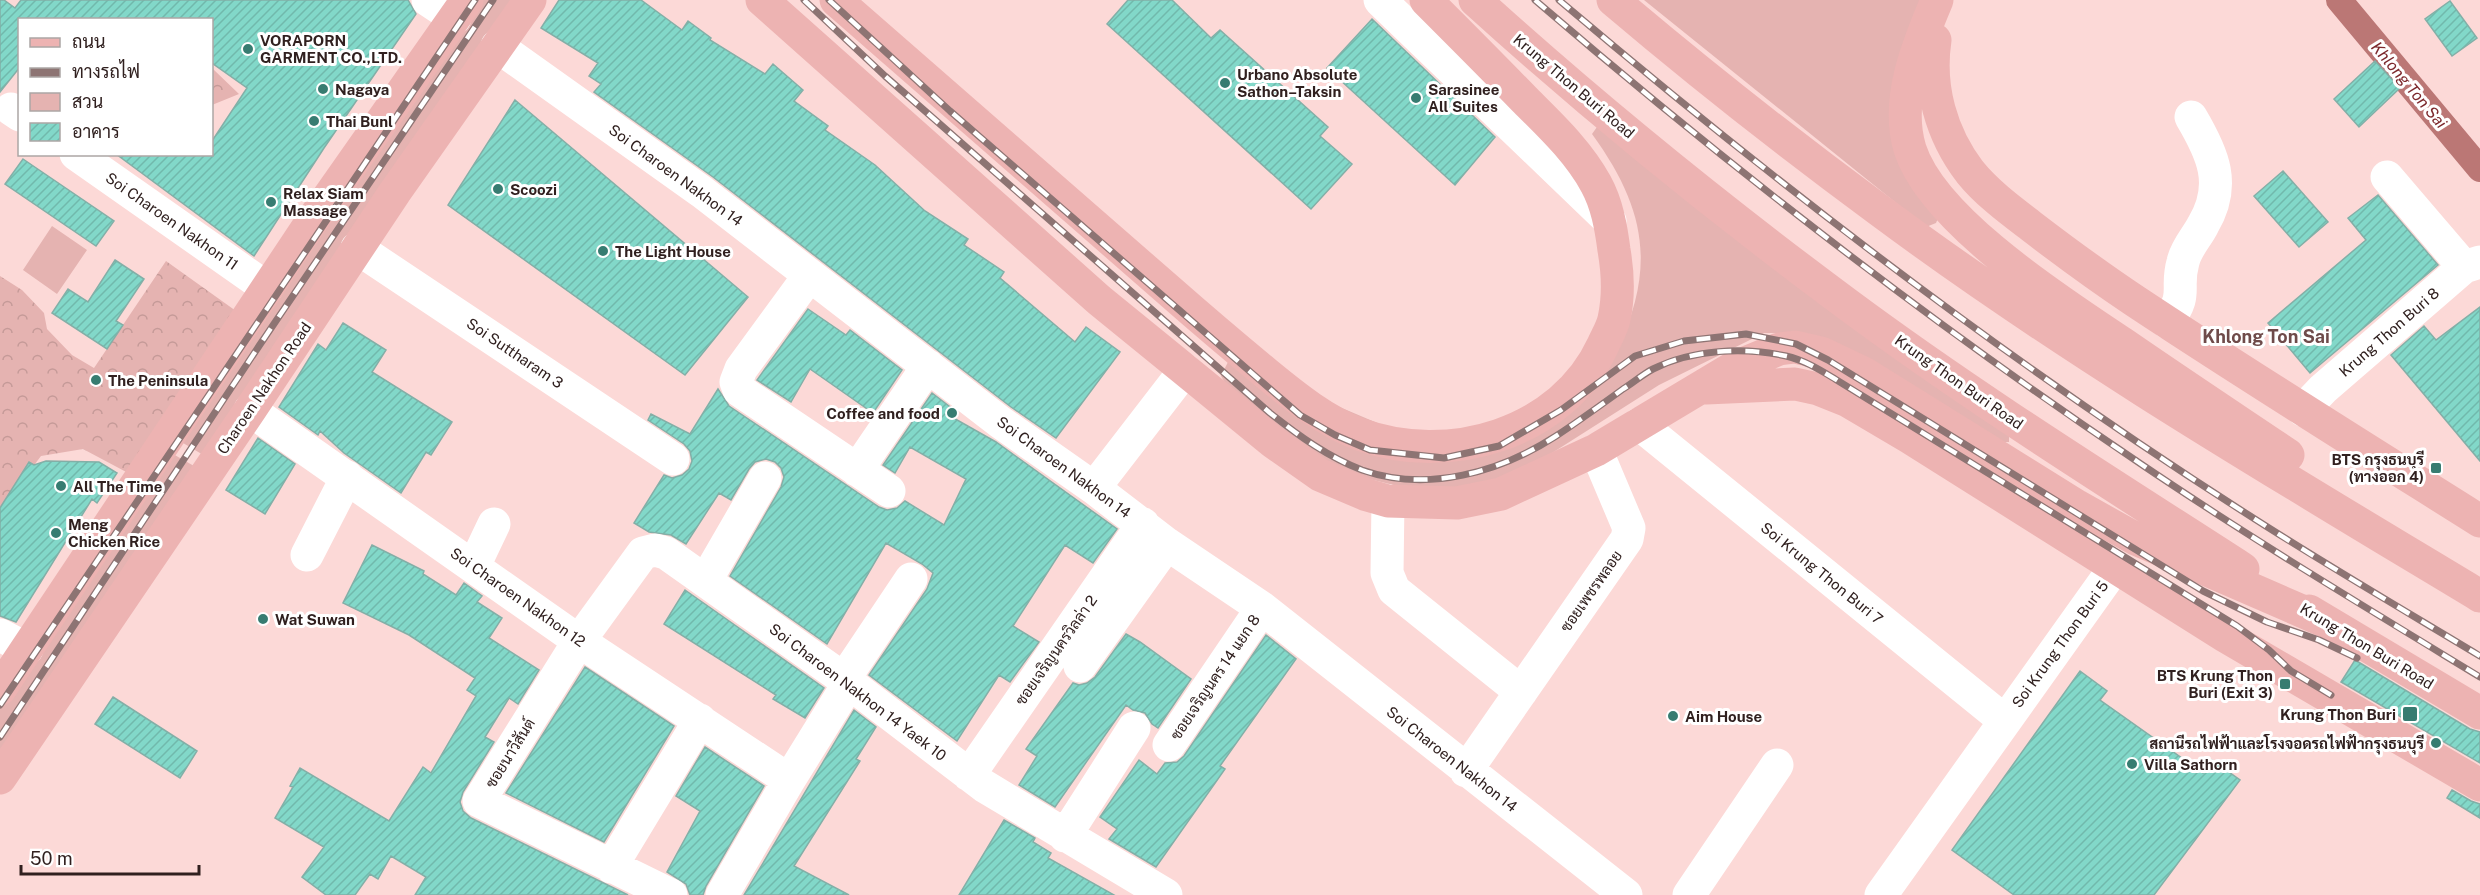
<svg xmlns="http://www.w3.org/2000/svg" width="2480" height="895" viewBox="0 0 2480 895" font-family="'Public Sans',Sarabun,sans-serif">
<style>
.green{fill:#e5b3b1}
.forest{fill:url(#forest-crowns)}
.lines{fill:none;stroke-linecap:round;stroke-linejoin:round}
.canal{stroke:#bb7775;stroke-width:26}
.building{fill:url(#building-hatch);stroke:#83afa7;stroke-width:1.5}
.minor{stroke:#fff;stroke-width:33}
.major{stroke:#edb3b2;stroke-width:33}
.rail-casing{stroke:#8d7473;stroke-width:7}
.rail{stroke:#fff;stroke-width:4.5;stroke-dasharray:14;stroke-linecap:butt}
.poi-dot{fill:#377c71;stroke:#fff;stroke-width:2}
.labels{text-anchor:middle;dominant-baseline:central;stroke-width:6;stroke-linejoin:round;paint-order:stroke}
.poi-label{font-size:15px;font-weight:bold;fill:#30201f;stroke:#fff;text-anchor:start}
.street-label{font-size:15px;fill:#30201f;stroke:#fff}
.water-label{font-size:16px;font-style:italic;fill:#7d292d;stroke:#fff}
.quarter-label{font-size:18px;font-weight:bold;fill:#6f4b4a;stroke:#fff}
</style>
<defs>
<pattern id="forest-crowns" width="20" height="18" patternUnits="userSpaceOnUse" patternTransform="scale(1.5)"><rect width="20" height="18" fill="#e5b3b1"/><path d="M2 6a3 3 0 1 1 6 0M12 15a3 3 0 1 1 6 0" fill="none" stroke="#c59a98"/></pattern>
<pattern id="building-hatch" width="6" height="6" patternUnits="userSpaceOnUse" patternTransform="scale(1.5)"><rect width="6" height="6" fill="#82d8c9"/><path d="M-1 1l2-2M0 6l6-6M5 7l2-2" fill="none" stroke="#71b9ac"/></pattern>
</defs>
<rect width="100%" height="100%" fill="#fcd9d7"/>
<path class="green" d="M472,0H518L210,459L173,437Z
M1644,0H1927L1896,113L1941,211L1936,223L1926,227Z
M1597,127L2009,436V442H2004L1789,333H1764L1659,385L1541,460L1497,481L1458,490L1402,487L1361,477L1318,462L1226,385L1221,376L1229,360L1448,453L1617,350C1657,266 1645,207 1592,134Z
M52,226L87,250L57,294L23,270Z
M166,450L201,470L0,764V696Z"/>
<path class="forest" d="M212,68L213,69L239,94L212,105Z
M166,261L236,311L130,474L83,449L41,456L0,510V276L22,290L44,313L47,329L72,355L94,368Z"/>
<g class="lines">
<path class="canal" d="M2339,0L2480,169"/>
</g>
<path class="building" d="M0,0H4L15,8L21,0H408L416,14L324,148L254,256L116,154H212V141L247,88L212,63V20H20V67L0,92Z
M559,0H641L682,30L688,21L711,38L710,40L765,74L773,64L803,90L794,101L828,126L825,130L875,165L925,211L968,239L964,245L1004,272L1000,278L1075,342L1086,327L1120,352L1056,438L1011,407L713,177L594,92L601,84L589,76L598,63L541,28Z
M1128,0H1172L1211,38L1220,30L1328,127L1320,136L1352,164L1311,209L1107,24Z
M2450,1L2477,38L2452,56L2425,19Z
M1372,19L1495,137L1455,185L1327,68Z
M2375,61L2400,88L2359,127L2334,99Z
M515,100L748,297L685,375L448,205Z
M23,159L114,221L96,246L5,184Z
M2283,171L2328,222L2299,247L2254,196Z
M2378,195L2438,265L2310,373L2268,323L2366,240L2348,218Z
M115,260L144,279L116,321L123,325L107,349L52,313L68,289L88,302Z
M2480,307V461L2391,355L2424,326L2436,340Z
M808,309L846,335L850,330L902,370L873,413L810,369L791,402L757,380Z
M343,323L386,350L372,372L452,422L431,455L426,452L401,493L344,453L320,431L318,435L279,407L318,344L326,350Z
M718,389L729,406L879,507L887,510L897,508L905,501L944,525L966,479L910,447L895,473L883,465L932,393L954,410L950,416L996,442L1117,529L1093,563L1065,545L1013,626L1039,642L1010,682L999,675L957,741L869,675L927,589L933,573L922,564L886,543L827,644L730,576L781,487L784,477L781,468L775,462L766,459L755,462L749,469L731,500L719,493L686,544L671,535L649,532L634,523L664,475L672,478L682,475L689,469L692,461L690,451L684,444L648,420L651,414L690,434Z
M258,438L295,464L265,514L226,490Z
M46,461L99,462L117,473L97,503L92,499L16,622L0,616V508L29,462L34,465Z
M372,545L424,571L423,574L456,595L464,583L482,596L477,602L502,618L489,638L539,670L518,704L509,698L485,737L494,742L463,792L460,802L463,811L471,818L628,895H415L426,877L391,856L378,879L370,874L355,895H326L302,877L324,847L275,818L293,787L290,786L300,768L389,821L423,767L431,773L476,696L467,690L475,678L409,635L343,603Z
M685,590L824,688L805,718L773,699L776,695L664,624Z
M1126,634L1140,642L1191,679L1158,728L1152,724L1145,713L1133,710L1126,705L1055,807L1019,785L1037,756L1026,749L1073,683L1079,685L1087,683L1095,677Z
M1266,635L1296,659L1220,766L1225,769L1156,867L1109,839L1117,829L1100,817L1139,760L1157,774L1165,763L1177,762L1184,756Z
M2355,660L2470,729L2480,732V763L2341,682Z
M585,667L674,726L604,842L506,793Z
M2080,671L2107,691L2100,700L2203,773L2212,760L2240,780L2154,895H2014L1952,850Z
M113,697L197,751L180,778L95,724Z
M854,710L876,727L856,759L860,761L794,866L849,895H744Z
M705,747L764,786L706,886L703,895H690L686,884L667,872L700,811L676,796Z
M2452,790L2471,801L2480,804V818L2447,798Z
M1004,820L1035,838L1033,842L1051,853L1048,858L1114,895H959Z"/>
<g class="lines">
<path class="minor" d="M428,0L455,18
M1380,0L1610,221
M497,46L702,192L1000,422L1094,488L1167,544L1262,608L1626,895
M11,109L20,115
M76,154L267,288
M2387,177L2464,267
M357,248L673,459
M809,276L741,369L736,382L739,390L889,491
M2167,322C2189,293 2175,290 2183,262C2186,248 2197,237 2203,225C2227,185 2213,154 2191,117
M250,410L579,641L789,780
M2303,410L2323,389L2464,267L2480,262
M1639,424L2005,721
M857,470L928,366
M1094,488L1185,370
M1388,501L1387,573L1394,590L1521,692
M307,555L347,477
M474,566L494,524
M706,580L765,478
M0,635L27,649
M1080,666L1167,544
M844,679L911,579
M1169,745L1262,608
M1466,771L1627,539L1629,528L1596,450
M969,775L1143,524
M1065,836L1134,728
M611,867L700,720
M671,895L479,801L579,641L643,553L655,550L666,553L844,679L984,786L1166,895
M722,895L789,780L849,683
M1689,895L1777,765
M1881,895L2115,567"/>
<path class="major" d="M762,0L1099,300L1185,370L1273,442L1320,475L1367,495L1388,501L1457,503L1501,494L1596,450L1733,368L1779,349L1795,347L1821,353L1865,374L2077,506L2136,539L2327,622
M836,0C946,96 1056,192 1166,288C1199,317 1233,346 1267,374C1295,397 1325,421 1359,434C1448,467 1562,434 1603,345C1607,336 1612,328 1614,319C1619,296 1618,273 1614,250C1611,227 1607,204 1596,184C1578,151 1550,125 1524,99C1492,66 1459,33 1426,0
M1475,0C1594,108 1719,209 1847,304C1975,399 2110,483 2243,569
M1613,0C1699,73 1788,143 1879,210C2070,352 2276,473 2480,596
M1937,0C1918,45 1895,100 1910,149C1933,221 2061,302 2122,343C2177,381 2233,418 2288,455
M1935,40C1928,87 1941,134 1970,172C1987,193 2010,210 2031,226C2065,252 2099,277 2135,301C2248,376 2364,448 2480,521
M1706,388L1795,384L1818,389L1848,401L1909,437L2225,636L2480,785
M2309,611L2480,713
M0,689L316,215L467,0
M0,778L250,410L395,192L530,0"/>
<defs>
<path id="rail" d="M804,0L885,76L1270,413C1299,436 1328,457 1362,470C1428,493 1500,472 1556,436C1579,421 1601,405 1623,389C1633,383 1643,374 1653,369C1693,349 1744,347 1786,356C1804,360 1820,370 1835,379L2237,626L2269,650L2291,671L2331,695
M829,0L950,111L1300,415L1335,435L1370,450L1444,458L1499,446L1561,410L1635,356L1684,341L1746,334L1796,344L1828,360L2203,591L2267,622L2319,640L2357,658
M1535,0C1727,165 1928,321 2138,462C2250,538 2365,607 2480,677
M1559,0C1776,184 2007,361 2247,514C2323,563 2402,609 2480,656
M0,705L475,0
M0,737L259,346L493,0"/>
</defs>
<use href="#rail" class="rail-casing"/>
<use href="#rail" class="rail"/>
</g>
<g class="poi-dot">
<circle cx="248" cy="49" r="6"/>
<circle cx="1225" cy="83" r="6"/>
<circle cx="323" cy="89" r="6"/>
<circle cx="1416" cy="98" r="6"/>
<circle cx="314" cy="121" r="6"/>
<circle cx="498" cy="189" r="6"/>
<circle cx="271" cy="202" r="6"/>
<circle cx="603" cy="251" r="6"/>
<circle cx="96" cy="380" r="6"/>
<circle cx="952" cy="413" r="6"/>
<rect x="2430" y="462" width="12" height="12" rx="3"/>
<circle cx="61" cy="486" r="6"/>
<circle cx="56" cy="533" r="6"/>
<circle cx="263" cy="619" r="6"/>
<rect x="2279" y="678" width="12" height="12" rx="3"/>
<rect x="2402" y="706" width="16" height="16" rx="3"/>
<circle cx="1673" cy="716" r="6"/>
<circle cx="2436" cy="743" r="6"/>
<circle cx="2132" cy="764" r="6"/>
</g>
<g class="labels">
<g class="poi-label">
<text x="260" y="40">VORAPORN<tspan x="260" dy="17">GARMENT CO.,LTD.</tspan></text>
<text x="1237" y="74">Urbano Absolute<tspan x="1237" dy="17">Sathon–Taksin</tspan></text>
<text x="335" y="89">Nagaya</text>
<text x="1428" y="89">Sarasinee<tspan x="1428" dy="17">All Suites</tspan></text>
<text x="326" y="121">Thai Bunl</text>
<text x="510" y="189">Scoozi</text>
<text x="283" y="193">Relax Siam<tspan x="283" dy="17">Massage</tspan></text>
<text x="615" y="251">The Light House</text>
<text x="108" y="380">The Peninsula</text>
<text x="940" y="413" text-anchor="end">Coffee and food</text>
<text x="2424" y="459" text-anchor="end">BTS กรุงธนบุรี<tspan x="2424" dy="17">(ทางออก 4)</tspan></text>
<text x="73" y="486">All The Time</text>
<text x="68" y="524">Meng<tspan x="68" dy="17">Chicken Rice</tspan></text>
<text x="275" y="619">Wat Suwan</text>
<text x="2273" y="675" text-anchor="end">BTS Krung Thon<tspan x="2273" dy="17">Buri (Exit 3)</tspan></text>
<text x="2396" y="714" text-anchor="end">Krung Thon Buri</text>
<text x="1685" y="716">Aim House</text>
<text x="2424" y="743" text-anchor="end">สถานีรถไฟฟ้าและโรงจอดรถไฟฟ้ากรุงธนบุรี</text>
<text x="2144" y="764">Villa Sathorn</text>
</g>
<g class="street-label">
<text transform="translate(1574 86) rotate(40)">Krung Thon Buri Road</text>
<text transform="translate(676 175) rotate(36)">Soi Charoen Nakhon 14</text>
<text transform="translate(172 221) rotate(35)">Soi Charoen Nakhon 11</text>
<text transform="translate(2389 332) rotate(-41)">Krung Thon Buri 8</text>
<text transform="translate(515 353) rotate(34)">Soi Suttharam 3</text>
<text transform="translate(1959 382) rotate(35)">Krung Thon Buri Road</text>
<text transform="translate(264 388) rotate(-56)">Charoen Nakhon Road</text>
<text transform="translate(1064 467) rotate(36)">Soi Charoen Nakhon 14</text>
<text transform="translate(1822 573) rotate(39)">Soi Krung Thon Buri 7</text>
<text transform="translate(1591 591) rotate(-55)">ซอยเพชรพลอย</text>
<text transform="translate(518 597) rotate(35)">Soi Charoen Nakhon 12</text>
<text transform="translate(2060 644) rotate(-54)">Soi Krung Thon Buri 5</text>
<text transform="translate(2367 646) rotate(31)">Krung Thon Buri Road</text>
<text transform="translate(1056 650) rotate(-55)">ซอยเจริญนครวิลล่า 2</text>
<text transform="translate(1215 677) rotate(-56)">ซอยเจริญนคร 14 แยก 8</text>
<text transform="translate(858 692) rotate(37)">Soi Charoen Nakhon 14 Yaek 10</text>
<text transform="translate(510 753) rotate(-58)">ซอยนาวีสันต์</text>
<text transform="translate(1452 759) rotate(38)">Soi Charoen Nakhon 14</text>
</g>
<g class="water-label">
<text transform="translate(2409 85) rotate(50)">Khlong Ton Sai</text>
</g>
<g class="quarter-label">
<text x="2266" y="336">Khlong Ton Sai</text>
</g>
</g>
<rect x="18" y="18" width="195" height="138" fill="#ffffff" stroke="#aca6a5" stroke-width="1.5"/>
<rect x="30" y="38" width="30" height="9" fill="#edb3b2" stroke="#aca6a5" stroke-width="1.5"/>
<text x="72" y="48" font-size="18" fill="#30201f">ถนน</text>
<rect x="30" y="68" width="30" height="9" fill="#8d7473" stroke="#aca6a5" stroke-width="1.5"/>
<text x="72" y="78" font-size="18" fill="#30201f">ทางรถไฟ</text>
<rect x="30" y="93" width="30" height="18" fill="#e5b3b1" stroke="#aca6a5" stroke-width="1.5"/>
<text x="72" y="108" font-size="18" fill="#30201f">สวน</text>
<rect x="30" y="123" width="30" height="18" fill="url(#building-hatch)" stroke="#aca6a5" stroke-width="1.5"/>
<text x="72" y="138" font-size="18" fill="#30201f">อาคาร</text>
<path d="M21 865v9h178v-9" fill="none" stroke="#30201f" stroke-width="3"/>
<text x="30" y="865" font-size="18" fill="#30201f" stroke="#ffffff" stroke-width="4.5" paint-order="stroke">50 m</text>
</svg>
